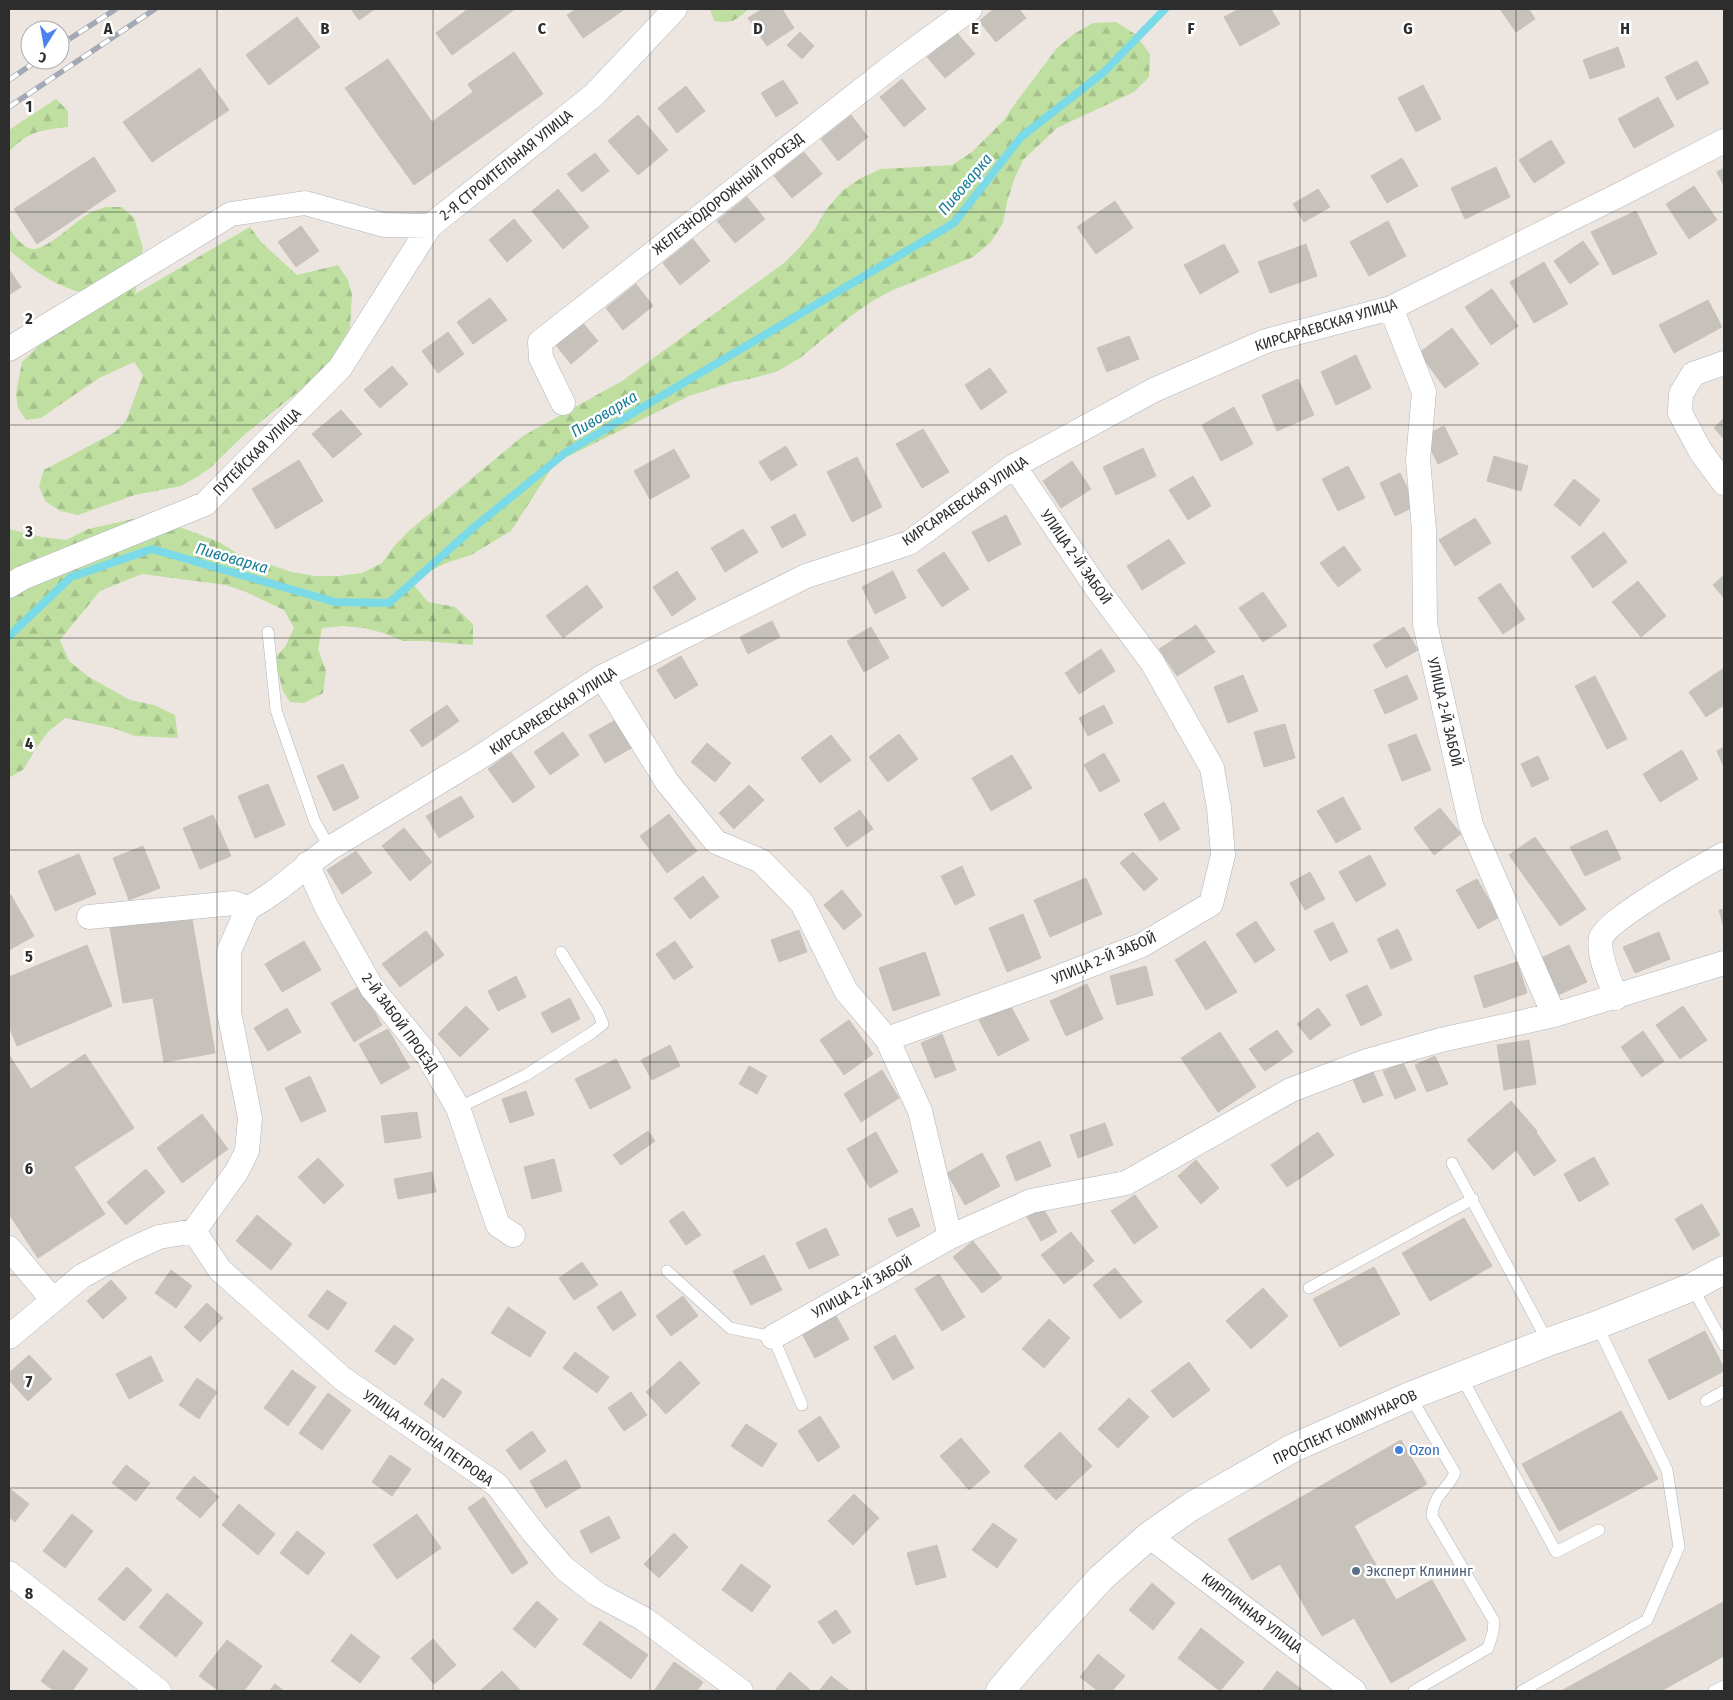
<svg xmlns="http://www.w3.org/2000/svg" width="1733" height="1700" viewBox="0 0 1733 1700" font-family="'Fira Sans Condensed',sans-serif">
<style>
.forest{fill:url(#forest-firs)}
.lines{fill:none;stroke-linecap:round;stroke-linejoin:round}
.stream{stroke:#7bdae7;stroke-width:8}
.building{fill:#c6c1bb;stroke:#c9c1ba}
.lane-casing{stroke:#b0b4bc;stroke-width:12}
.street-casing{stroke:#b0b4bc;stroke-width:25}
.secondary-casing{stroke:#b0b4bc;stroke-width:29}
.lane{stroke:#fff;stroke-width:11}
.street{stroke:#fff;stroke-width:24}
.secondary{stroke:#fff;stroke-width:28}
.rail-casing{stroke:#a3a8b5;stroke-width:5.5}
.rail{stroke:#fff;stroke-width:4;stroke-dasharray:11;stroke-linecap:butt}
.grid{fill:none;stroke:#2d2d2d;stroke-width:1;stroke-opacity:0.55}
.shop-dot{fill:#3f7fe0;stroke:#fff;stroke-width:2}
.service-dot{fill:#5c6f8a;stroke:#fff;stroke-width:2}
.labels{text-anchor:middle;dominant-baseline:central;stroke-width:5;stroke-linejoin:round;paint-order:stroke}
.street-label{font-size:15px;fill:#2d2d2d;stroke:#fff}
.shop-label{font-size:15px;fill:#366cbe;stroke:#fff;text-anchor:start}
.service-label{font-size:15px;fill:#4e5e75;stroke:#fff;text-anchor:start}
.water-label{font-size:16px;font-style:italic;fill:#177d96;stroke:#fff}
.grid-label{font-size:16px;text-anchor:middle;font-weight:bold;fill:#2d2d2d;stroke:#fff;stroke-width:5;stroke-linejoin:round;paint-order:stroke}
</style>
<defs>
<pattern id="forest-firs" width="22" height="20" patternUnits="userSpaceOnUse" patternTransform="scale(1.25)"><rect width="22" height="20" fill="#bfdfa1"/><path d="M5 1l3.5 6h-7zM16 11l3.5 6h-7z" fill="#a4c08b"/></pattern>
</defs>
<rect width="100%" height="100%" fill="#ede6e0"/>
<path class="forest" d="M710,9H749C736,20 732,24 714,21Z
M1116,22L1135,34L1150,54L1149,77L1134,92L1057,128L1023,160L1014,180L1007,202L1003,223L991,242L973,257L891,291L871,302L851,316L800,358L778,371L754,378L733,382L689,396L555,463L511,531L471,555L449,562L429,571L413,584L428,602L455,607L473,624V645L424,641H403L383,633L364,628L343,626L322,628L318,649L326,671L323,693L304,703L290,702L283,691L274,658L285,647L294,628L284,610L246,592L226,585L142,574L100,591L60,640L69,661L89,677L130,700L154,705L175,715L178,738L135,736L113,728L65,718L48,732L34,751L24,769L9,778V529L42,537L66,540L88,529L133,519L177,526L219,542L238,554L292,572L315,576H339L362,573L382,563L395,545L411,529L523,436L622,381L784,263L800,247L815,229L826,210L842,191L861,178L881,169L952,165L972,152L1004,120L1017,101L1057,48L1074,34L1093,23Z
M56,99L68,111V127C41,130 28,131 9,152V130Z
M106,207H122L134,218L143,248L135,294C174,272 211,249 250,227L262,243L297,275L338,265L348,280L352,295L350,328L328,368L244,435L210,468L197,477L181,486L135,495L78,515L60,511L45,501L39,486L44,470L115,432L126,421L143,375L134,362L99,378L41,418L26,420L18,408L16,393L22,362L79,306L87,293C58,289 31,269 9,250V227C13,235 24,250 35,249C50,247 77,220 91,212C96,210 101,209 106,207Z"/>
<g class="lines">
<path class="stream" d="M9,636L71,577L152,549L335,602L389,603L472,529L565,453L954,223L1021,137L1104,72L1165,9"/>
</g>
<path class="building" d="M351,9H375L359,20Z
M468,9H515L452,55L436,33Z
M576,9H625L583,38L567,15Z
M762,9H782L794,28L767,46L748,18Z
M994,9H1019L1026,18L996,42L979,21Z
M1239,9H1271L1280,24L1240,46L1224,17Z
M1500,9H1529L1535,19L1516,32Z
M297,17L320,47L269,85L246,55Z
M800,32L814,46L802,59L787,45Z
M957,33L975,54L945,78L927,57Z
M1618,47L1625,67L1590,79L1583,60Z
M514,52L543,94L414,185L345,88L388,59L432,122L473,92L468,84Z
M1697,61L1709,83L1677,100L1665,77Z
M200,68L229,110L152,162L123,122Z
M902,79L926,109L904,127L880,97Z
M783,80L798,103L776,117L761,93Z
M1423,85L1441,119L1416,132L1398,98Z
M686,86L705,111L677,133L658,108Z
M1658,97L1674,126L1634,148L1618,119Z
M638,115L668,150L638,175L608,141Z
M851,115L868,137L838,161L821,139Z
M1551,140L1565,163L1534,183L1519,160Z
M804,152L822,174L792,198L774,176Z
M595,153L609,171L582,192L567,174Z
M94,157L116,191L37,244L14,209Z
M1402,158L1418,186L1387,203L1371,176Z
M1496,167L1510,197L1465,219L1451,188Z
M1724,168V186L1717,172Z
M1694,186L1717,220L1689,239L1666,204Z
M558,189L589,227L563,249L532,211Z
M1318,189L1330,207L1304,222L1293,204Z
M747,197L765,219L735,243L717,221Z
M1115,201L1133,228L1096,254L1077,227Z
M1636,211L1657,254L1613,275L1591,232Z
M514,219L532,241L507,262L489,240Z
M1388,221L1406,256L1369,276L1350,242Z
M301,226L319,251L296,267L278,242Z
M693,239L710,261L680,285L663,263Z
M1583,241L1599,264L1570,284L1554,261Z
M1224,244L1239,272L1200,294L1184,265Z
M1306,244L1317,276L1270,293L1258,262Z
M1544,262L1568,304L1534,323L1510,282Z
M9,269L21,287L9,295Z
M636,284L653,306L623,330L606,308Z
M1492,289L1518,326L1491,345L1465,307Z
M490,298L507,320L473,344L457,322Z
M1708,300L1722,327L1674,353L1659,325Z
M582,322L598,341L571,364L555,344Z
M1452,328L1479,364L1445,388L1419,353Z
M448,332L464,354L438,373L422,351Z
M1129,336L1139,359L1107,372L1097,348Z
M1356,355L1371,388L1336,405L1321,372Z
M392,366L408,384L380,408L364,390Z
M990,368L1007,392L981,410L965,385Z
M1298,379L1314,415L1277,431L1262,395Z
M1234,407L1253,444L1221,461L1202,425Z
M341,410L362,434L333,458L312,434Z
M1724,418V439L1714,428Z
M1444,426L1458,454L1438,464L1424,436Z
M923,429L949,472L922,488L896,444Z
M786,446L797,465L771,481L759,462Z
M1143,448L1156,476L1116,495L1103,467Z
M674,449L690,477L650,499L634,471Z
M1494,456L1528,466L1521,491L1487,481Z
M857,457L882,507L852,522L827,472Z
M299,460L323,501L276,529L252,489Z
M1072,461L1091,489L1061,508L1043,481Z
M1348,466L1365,498L1338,511L1322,479Z
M1400,473L1416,506L1395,516L1380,483Z
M1193,476L1211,506L1188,520L1169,490Z
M1574,479L1600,500L1580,526L1554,505Z
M795,514L806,535L782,548L771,527Z
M1006,515L1021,544L988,562L972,532Z
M1475,518L1491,543L1455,566L1439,540Z
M743,529L758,552L725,572L711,548Z
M1604,532L1627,562L1593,588L1571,557Z
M1169,539L1185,563L1142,590L1127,566Z
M1344,546L1361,570L1338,587L1320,563Z
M944,552L969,589L942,607L917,570Z
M677,571L696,599L672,616L653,587Z
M893,571L906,598L875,614L862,587Z
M1724,575V598L1713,585Z
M1638,581L1666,616L1641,637L1612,602Z
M1500,583L1525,619L1503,634L1478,598Z
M587,585L603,607L563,638L546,616Z
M1263,592L1287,626L1263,642L1239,608Z
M772,621L780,637L748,654L740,637Z
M1196,625L1215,652L1177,676L1159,649Z
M871,627L889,658L864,672L847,641Z
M1404,627L1418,650L1386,668L1373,645Z
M1101,649L1115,671L1079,694L1065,673Z
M681,656L698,685L675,699L657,670Z
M1724,668V705L1706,717L1689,692Z
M1243,675L1258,711L1228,723L1214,687Z
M1407,675L1418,699L1385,714L1374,690Z
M1595,676L1627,739L1607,749L1575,686Z
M447,705L459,721L422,747L410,730Z
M1104,705L1113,723L1088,736L1079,718Z
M619,718L635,746L605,763L589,735Z
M1285,724L1295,758L1264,767L1254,732Z
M563,732L579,755L550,775L534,752Z
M899,734L918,759L888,782L869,757Z
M1416,734L1431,770L1402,781L1388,745Z
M831,735L851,760L820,783L801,758Z
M707,743L731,763L715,782L691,762Z
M1724,747V767L1717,751Z
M1682,750L1698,779L1660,802L1643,774Z
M511,752L535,787L513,803L488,769Z
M1104,753L1120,781L1100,792L1084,765Z
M1012,755L1032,788L991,811L972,778Z
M1538,756L1549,779L1532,787L1521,764Z
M343,764L359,798L334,811L317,776Z
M268,784L285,825L255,838L238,796Z
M749,785L764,800L734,829L719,813Z
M461,796L474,817L439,838L426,816Z
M1343,797L1361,829L1336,843L1317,811Z
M1164,802L1180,829L1160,841L1144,814Z
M1440,808L1461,834L1434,855L1414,828Z
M860,810L873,829L847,847L834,828Z
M669,814L697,851L667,873L640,836Z
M213,815L231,856L200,869L183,828Z
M404,828L432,862L410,881L382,846Z
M1607,830L1621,859L1585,876L1570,847Z
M1535,837L1586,909L1560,926L1509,855Z
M143,846L160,888L129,900L113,858Z
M356,851L372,873L342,894L327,870Z
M1133,852L1158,879L1144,891L1120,863Z
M79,854L96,894L55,911L38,871Z
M1370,855L1386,885L1356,902L1339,872Z
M962,866L975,895L955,905L941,876Z
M1310,872L1325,899L1305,910L1290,883Z
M703,876L719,897L690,919L674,898Z
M1086,878L1102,914L1050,937L1034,900Z
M1477,879L1499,917L1478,929L1456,890Z
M842,890L862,915L844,930L824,905Z
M11,895L34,936L9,950V896Z
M1724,909V928L1719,910Z
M191,913L215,1053L164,1062L153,998L123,1003L110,928Z
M1023,914L1041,958L1007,972L989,928Z
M1256,921L1275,950L1255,963L1236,934Z
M1333,922L1348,952L1330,961L1314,931Z
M1398,929L1412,960L1391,969L1377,939Z
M799,930L807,952L779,962L771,940Z
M426,931L444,955L400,987L382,964Z
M1659,932L1670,959L1635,973L1623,947Z
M304,941L321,970L282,992L265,964Z
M675,941L693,967L674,980L656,954Z
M1205,941L1237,992L1206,1010L1175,960Z
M87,945L112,1006L17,1046L9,1026V977Z
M1569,945L1587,982L1558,995L1541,958Z
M925,952L940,995L893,1011L879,968Z
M1517,962L1527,993L1484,1008L1474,976Z
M1146,966L1153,995L1117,1005L1110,976Z
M516,976L526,997L498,1011L488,991Z
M1087,984L1103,1019L1066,1036L1050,1001Z
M1367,985L1382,1015L1361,1026L1346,995Z
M360,986L382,1025L354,1042L331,1003Z
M570,998L580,1019L552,1033L541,1013Z
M1010,1005L1029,1040L998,1056L979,1020Z
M466,1006L489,1029L460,1057L438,1034Z
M1683,1006L1707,1040L1680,1059L1656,1025Z
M287,1008L301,1032L268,1051L254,1028Z
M1318,1008L1331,1025L1310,1040L1297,1024Z
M849,1020L873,1054L844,1075L820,1040Z
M388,1029L410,1068L381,1084L359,1044Z
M1277,1030L1293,1052L1265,1071L1249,1049Z
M1643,1031L1664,1061L1642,1077L1621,1047Z
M1220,1032L1256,1087L1218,1112L1181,1058Z
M942,1034L956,1070L935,1078L921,1043Z
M1529,1040L1536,1084L1504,1090L1497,1045Z
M670,1045L680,1066L652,1080L641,1060Z
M85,1054L134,1128L74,1167L105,1214L38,1258L9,1214V1055L31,1089Z
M1435,1056L1448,1084L1427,1092L1415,1065Z
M616,1059L631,1088L590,1109L575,1079Z
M1403,1063L1416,1090L1395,1099L1383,1071Z
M749,1066L767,1076L757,1094L739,1084Z
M1371,1067L1383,1095L1363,1103L1351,1075Z
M882,1070L899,1098L861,1122L844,1094Z
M310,1076L326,1111L301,1122L285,1088Z
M526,1091L534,1115L510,1123L502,1099Z
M1511,1101L1537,1131L1536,1132L1556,1161L1534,1176L1516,1150L1493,1170L1467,1140Z
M417,1112L421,1138L385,1143L381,1116Z
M202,1114L228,1149L182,1183L157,1148Z
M1105,1123L1113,1145L1078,1158L1070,1135Z
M648,1131L655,1141L621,1165L613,1155Z
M876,1132L898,1172L870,1188L847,1149Z
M1318,1132L1334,1155L1287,1187L1271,1165Z
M1040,1141L1051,1166L1016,1181L1006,1156Z
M982,1153L1000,1186L965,1205L947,1173Z
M1594,1157L1609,1184L1579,1202L1564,1174Z
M318,1158L344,1185L324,1204L298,1177Z
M554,1159L562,1191L532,1199L524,1167Z
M1196,1160L1219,1188L1201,1204L1178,1176Z
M146,1169L165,1192L126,1225L107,1202Z
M432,1172L436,1192L398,1199L394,1179Z
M1135,1195L1158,1227L1134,1244L1111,1211Z
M1702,1204L1720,1235L1693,1250L1675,1219Z
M912,1208L920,1226L897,1237L888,1219Z
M1043,1208L1057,1232L1041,1241L1027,1217Z
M683,1211L701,1235L686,1245L669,1221Z
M257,1215L292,1244L271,1270L236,1241Z
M1464,1218L1492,1266L1430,1301L1402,1253Z
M826,1228L839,1255L809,1269L796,1243Z
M1071,1232L1094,1261L1064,1284L1041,1255Z
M973,1241L1002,1278L982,1293L953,1257Z
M764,1255L782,1290L751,1305L733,1271Z
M582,1262L598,1285L574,1300L559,1278Z
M1374,1267L1400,1314L1340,1347L1313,1299Z
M1115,1268L1142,1302L1120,1319L1093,1285Z
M171,1270L192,1286L176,1308L155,1293Z
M939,1274L965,1317L942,1331L915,1289Z
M111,1280L127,1298L103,1319L87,1301Z
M1263,1288L1288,1316L1251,1349L1226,1321Z
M327,1290L347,1303L328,1330L308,1316Z
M621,1291L636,1315L613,1331L597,1307Z
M683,1296L698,1316L671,1336L656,1316Z
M207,1303L223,1318L200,1342L184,1327Z
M508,1307L546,1332L530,1357L491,1333Z
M834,1312L849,1339L815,1358L800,1330Z
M1049,1319L1070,1338L1044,1368L1022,1349Z
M394,1325L414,1339L395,1365L375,1351Z
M1705,1331L1724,1368V1371L1669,1400L1648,1360Z
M895,1335L914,1368L893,1380L874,1347Z
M575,1352L609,1377L597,1393L563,1368Z
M29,1355L52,1379L28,1401L9,1380V1373Z
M151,1356L163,1381L129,1399L116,1374Z
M680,1361L700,1383L666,1414L646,1392Z
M1189,1362L1210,1390L1173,1418L1151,1391Z
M292,1370L316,1387L288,1426L264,1408Z
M197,1378L217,1392L199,1419L179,1405Z
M442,1378L462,1392L444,1418L424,1404Z
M631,1392L647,1415L624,1431L608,1408Z
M328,1393L351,1410L322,1450L299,1433Z
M1129,1398L1149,1417L1118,1448L1098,1429Z
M1621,1411L1658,1479L1559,1531L1522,1464Z
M820,1416L840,1447L818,1462L798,1431Z
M746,1424L777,1444L762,1467L731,1446Z
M532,1431L546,1451L520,1470L506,1450Z
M1060,1432L1092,1466L1056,1500L1024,1466Z
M961,1438L990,1472L969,1490L940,1456Z
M1401,1440L1427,1484L1354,1526L1396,1600L1432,1580L1466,1640L1391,1683L1354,1618L1322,1636L1280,1564L1252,1580L1228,1539Z
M390,1455L411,1469L392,1496L372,1482Z
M566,1460L581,1487L546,1508L530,1481Z
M126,1465L150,1483L136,1501L112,1483Z
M194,1476L219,1497L200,1518L176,1498Z
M9,1488L29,1504L15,1522L9,1517Z
M854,1494L879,1518L853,1545L828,1521Z
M484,1497L528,1563L512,1574L468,1508Z
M239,1504L275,1534L258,1555L222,1525Z
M72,1514L93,1531L65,1568L43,1551Z
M417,1514L441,1548L397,1579L373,1545Z
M609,1516L620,1538L591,1553L580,1531Z
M993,1523L1017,1540L997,1568L972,1550Z
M297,1531L325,1553L308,1575L280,1553Z
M674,1533L688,1547L659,1578L644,1564Z
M937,1545L946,1577L916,1585L907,1553Z
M741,1564L771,1586L752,1612L722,1590Z
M127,1567L152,1590L124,1621L98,1599Z
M1152,1583L1175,1603L1153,1630L1129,1610Z
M167,1593L203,1623L176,1657L139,1627Z
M537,1601L558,1619L535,1648L513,1629Z
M1723,1602L1724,1656L1661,1691H1561Z
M836,1610L851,1632L833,1644L818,1622Z
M600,1621L648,1655L631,1679L583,1644Z
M1201,1628L1244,1662L1220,1691L1178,1658Z
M351,1634L380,1657L360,1683L331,1661Z
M433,1639L456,1665L434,1684L411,1658Z
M227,1640L262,1666L244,1691H219L199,1676Z
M63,1650L88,1669L72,1691H54L41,1681Z
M1098,1654L1125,1676L1112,1691H1098L1080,1677Z
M674,1662L703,1682L697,1691H654Z
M502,1671L521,1691H480Z
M1277,1671L1304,1691H1262Z
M790,1672L810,1690L809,1691H779L776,1689Z
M831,1676L850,1691H819Z
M275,1684L284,1691H269Z"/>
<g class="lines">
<defs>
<path id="lane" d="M268,632L276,710L315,822L330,848
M458,1108L526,1075L593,1032L603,1024L598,1012L561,952
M1452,1163L1548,1342
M667,1271L730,1328L773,1337L802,1405
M1692,1287L1724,1345
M1309,1288L1473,1199
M1461,1376L1556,1552L1599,1530
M1410,1396L1455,1473C1446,1492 1434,1493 1432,1516L1494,1621L1493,1632L1488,1648L1414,1691
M1706,1401L1724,1391
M1522,1691L1647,1620L1679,1547L1667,1470L1597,1325
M1714,1691L1724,1686"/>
<path id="street" d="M1391,308L1424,392L1418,460L1424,530L1425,624L1471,825L1554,1015
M9,349L231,214L305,203L384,225L430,226L594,95L675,9
M1724,363L1693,374L1681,394L1680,413L1701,452L1724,483
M563,403L541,358L540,342L895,64L970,9
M9,586L22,578L205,504L340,368L430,226
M602,677L667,782L716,842L761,861L802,903L846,991L887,1039
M307,864L327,908L372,988L428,1056L458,1108L498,1225L513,1235
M248,908C278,893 302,868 330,848L477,759L602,677L806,576L909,543L1014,466L1154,390L1266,341L1391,308L1621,194L1724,141
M89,917L234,903L248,908L229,951V1012L250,1118L247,1151L237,1171L194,1231
M1616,998C1611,983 1597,954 1601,938C1606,920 1704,865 1724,854
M194,1231L220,1270L343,1379L497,1485L533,1532L564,1568L597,1594L644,1619L741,1691
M950,1237L920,1111L887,1039L1057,978L1142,945L1211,904L1223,855L1219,808L1212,768L1152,662L1096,587L1014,466
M9,1248L53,1300
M9,1337L82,1276L130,1250L159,1237L194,1231
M773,1337L950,1237L1031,1201L1126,1183L1291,1090L1367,1061L1441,1040L1554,1015L1724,963
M1149,1536L1354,1691
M9,1573L159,1691"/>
<path id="secondary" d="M1000,1691L1027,1659L1101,1578L1149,1536L1192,1506L1293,1448L1410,1396L1548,1342L1597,1325L1692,1287L1724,1270"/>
</defs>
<use href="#lane" class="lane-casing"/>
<use href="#street" class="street-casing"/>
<use href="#secondary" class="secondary-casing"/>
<use href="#lane" class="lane"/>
<use href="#street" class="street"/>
<use href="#secondary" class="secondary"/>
<defs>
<path id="rail" d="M60,45L116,9
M9,80L38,60
M9,107L155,9"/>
</defs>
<use href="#rail" class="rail-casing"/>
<use href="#rail" class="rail"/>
</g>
<path class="grid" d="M217,9V1691M433,9V1691M650,9V1691M866,9V1691M1083,9V1691M1300,9V1691M1516,9V1691M9,212H1724M9,425H1724M9,638H1724M9,850H1724M9,1062H1724M9,1275H1724M9,1488H1724"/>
<circle class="shop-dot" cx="1399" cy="1450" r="5"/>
<circle class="service-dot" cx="1356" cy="1571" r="5"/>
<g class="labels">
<g class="street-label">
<text transform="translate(506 165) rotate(-39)">2-Я СТРОИТЕЛЬНАЯ УЛИЦА</text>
<text transform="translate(728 194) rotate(-38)">ЖЕЛЕЗНОДОРОЖНЫЙ ПРОЕЗД</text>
<text transform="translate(1326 325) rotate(-17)">КИРСАРАЕВСКАЯ УЛИЦА</text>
<text transform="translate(257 452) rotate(-45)">ПУТЕЙСКАЯ УЛИЦА</text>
<text transform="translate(965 501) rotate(-34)">КИРСАРАЕВСКАЯ УЛИЦА</text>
<text transform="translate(1076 557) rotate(55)">УЛИЦА 2-Й ЗАБОЙ</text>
<text transform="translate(553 711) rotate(-33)">КИРСАРАЕВСКАЯ УЛИЦА</text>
<text transform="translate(1445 712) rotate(77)">УЛИЦА 2-Й ЗАБОЙ</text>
<text transform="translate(1104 958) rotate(-23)">УЛИЦА 2-Й ЗАБОЙ</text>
<text transform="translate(400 1023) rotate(54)">2-Й ЗАБОЙ ПРОЕЗД</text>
<text transform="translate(862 1287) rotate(-29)">УЛИЦА 2-Й ЗАБОЙ</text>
<text transform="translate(1345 1427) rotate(-25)">ПРОСПЕКТ КОММУНАРОВ</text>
<text transform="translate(428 1438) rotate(35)">УЛИЦА АНТОНА ПЕТРОВА</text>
<text transform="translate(1252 1613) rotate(37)">КИРПИЧНАЯ УЛИЦА</text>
</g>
<g class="shop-label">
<text x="1409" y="1450">Ozon</text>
</g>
<g class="service-label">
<text x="1366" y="1571">Эксперт Клининг</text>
</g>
<g class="water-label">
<text transform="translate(965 184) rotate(-50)">Пивоварка</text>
<text transform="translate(604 414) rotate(-31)">Пивоварка</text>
<text transform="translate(232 558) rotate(16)">Пивоварка</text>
</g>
</g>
<g class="grid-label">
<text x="108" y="34">A</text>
<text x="325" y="34">B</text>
<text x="542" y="34">C</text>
<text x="758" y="34">D</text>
<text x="975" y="34">E</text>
<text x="1191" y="34">F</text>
<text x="1408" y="34">G</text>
<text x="1625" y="34">H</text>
<text x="29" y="112">1</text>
<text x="29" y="324">2</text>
<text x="29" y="537">3</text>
<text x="29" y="749">4</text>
<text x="29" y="962">5</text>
<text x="29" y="1174">6</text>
<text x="29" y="1387">7</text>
<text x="29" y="1599">8</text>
</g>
<rect width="1733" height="1700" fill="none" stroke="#2d2d2d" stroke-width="20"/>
<g transform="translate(45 45) rotate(191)"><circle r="24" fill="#ffffff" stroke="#ababab"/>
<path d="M0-4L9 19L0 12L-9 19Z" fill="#4c82ee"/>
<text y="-8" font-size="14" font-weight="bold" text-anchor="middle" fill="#2d2d2d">С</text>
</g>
</svg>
